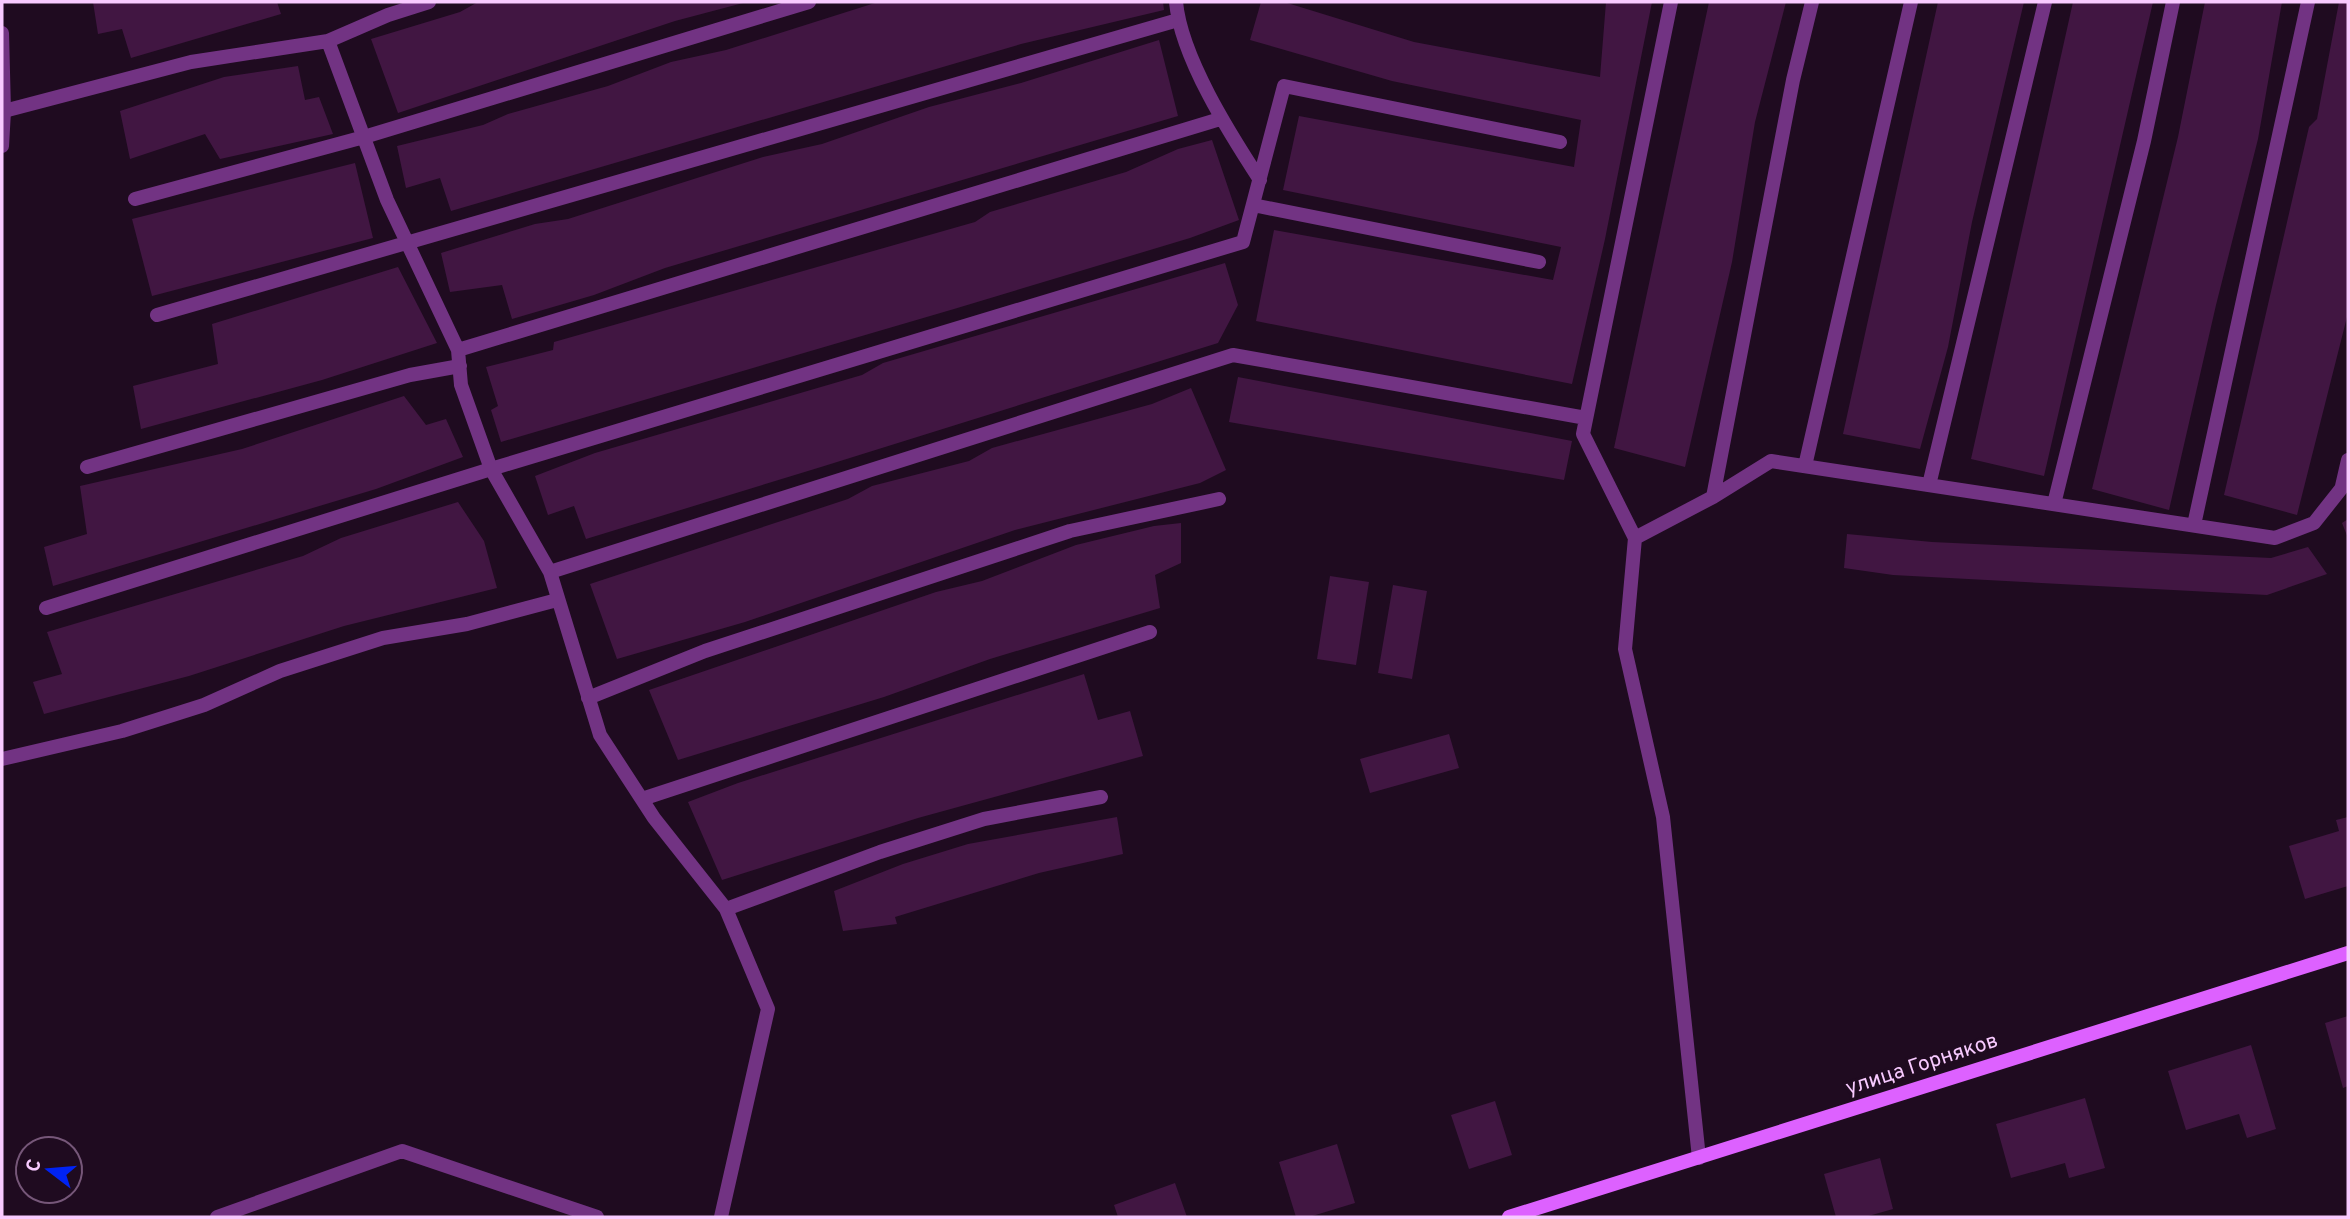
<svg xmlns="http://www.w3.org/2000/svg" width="2350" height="1219" viewBox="0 0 2350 1219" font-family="Overpass,sans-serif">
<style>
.building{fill:#411642}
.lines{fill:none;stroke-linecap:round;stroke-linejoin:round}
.lane{stroke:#723383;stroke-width:14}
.street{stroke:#723383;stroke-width:14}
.secondary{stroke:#dd61ff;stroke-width:14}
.labels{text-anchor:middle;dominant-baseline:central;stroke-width:6;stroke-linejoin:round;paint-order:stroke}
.street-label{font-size:21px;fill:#f8caff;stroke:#1f0b20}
</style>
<rect width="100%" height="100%" fill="#1f0b20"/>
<path class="building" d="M93,2H277L281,14L131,58L122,29L98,34Z
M478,2H743V3L675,21L398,113L371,39L460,12Z
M878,2H1163L1164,10L1021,44L451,211L440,178L406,188L397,146L483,125L508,114L608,86L671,62L726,50Z
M1261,2H1284L1414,42L1600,77L1606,2H1652L1605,239L1572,384L1256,321L1274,230L1553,280L1561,247L1283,190L1299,116L1574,167L1581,120L1392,81L1250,40Z
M1709,2H1786L1755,122L1732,262L1685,467L1614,448Z
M1938,2H2024L1972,222L1948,347L1920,449L1843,434Z
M2073,2H2153L2044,476L1971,459Z
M2205,2H2282L2258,139L2216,305L2169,510L2092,489L2178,137Z
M2339,2H2348V313L2297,515L2224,495L2309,127L2317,119Z
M1159,40L1178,116L665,268L594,295L512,319L502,285L450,292L441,253L535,224L568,219L763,157L822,144L929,107L1021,83Z
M298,66L305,100L319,97L333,134L220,159L205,134L130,159L120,111L224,77Z
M1212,140L1239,220L1190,238L954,309L501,442L491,410L498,406L486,367L553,350L554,342L975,222L990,212L1126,172L1178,149Z
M355,163L373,238L152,296L132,219Z
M1225,263L1238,305L1218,343L821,467L586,539L574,506L548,515L535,476L595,453L862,375L883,363Z
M398,267L437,343L322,380L141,429L133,386L218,364L212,324Z
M1238,377L1572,441L1564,480L1229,422Z
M1191,388L1226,470L1200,483L1015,530L745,622L617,659L590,584L848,499L872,486L969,461L992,448L1152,404Z
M404,396L426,425L446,419L463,457L376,489L53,586L44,547L87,534L80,486L242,449Z
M458,502L484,541L497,588L344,626L189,676L44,714L33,682L62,674L47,632L303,556L341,538Z
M2348,519V538L2342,523Z
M1181,523V563L1155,575L1160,608L990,659L884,697L678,760L649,690L936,592L982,581L1076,545L1154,526Z
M1847,534L1932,542L2271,558L2308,547L2327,574L2267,595L1893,575L1844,568Z
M1330,576L1369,582L1356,665L1317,659Z
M1393,585L1427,591L1412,679L1378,673Z
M1084,674L1098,720L1130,711L1143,756L918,818L722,880L688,802L738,783Z
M1449,734L1459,768L1370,793L1360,759Z
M1117,817L1123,854L1039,873L895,917L897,924L843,931L834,891L903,864L968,844Z
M2348,817V886L2305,899L2289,846L2339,831L2336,820Z
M2348,1016V1086L2343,1088L2325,1023Z
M2251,1045L2276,1129L2247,1138L2239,1114L2186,1130L2168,1071Z
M2085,1098L2105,1168L2069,1178L2065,1163L2011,1178L1996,1124Z
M1495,1101L1512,1155L1469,1169L1451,1115Z
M1337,1144L1355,1203L1309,1217H1296L1279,1162Z
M1880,1158L1893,1209L1865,1217H1836L1824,1174Z
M1175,1183L1187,1217H1118L1114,1205Z"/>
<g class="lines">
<path class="lane" d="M1176,2C1181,57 1230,134 1260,180
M1671,2L1583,434L1635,538L1625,649L1663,817L1699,1158
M328,41L388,15L429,2
M4,111L191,62L328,41L387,200L458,350L461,385L491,469L550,572L1233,355L1586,418
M135,199L364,137L809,2
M1253,205L1539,262
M157,315L1178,20
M458,350L1220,119
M1805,466L1911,2
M87,467L410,375L460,366
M1929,485L2045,2
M2342,486L2348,460
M1713,497L1793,80L1812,2
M2054,504L2144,141L2173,2
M2194,525L2308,2
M1635,538L1713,497L1771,461L2275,538L2314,523L2348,480
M550,572L600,735L654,818L726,909L768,1009L721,1217
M46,608L491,469L1243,242L1284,86L1560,142
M588,698L705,651L1070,531L1219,499
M2,759L122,731L204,705L280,671L383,638L467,624L557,600
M642,799L1150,632
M726,909L880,852L984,819L1101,797
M217,1217L402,1151L597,1217"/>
<path class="street" d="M2,33L4,111L2,146"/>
<path class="secondary" d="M1509,1217L2348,953"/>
</g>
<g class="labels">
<g class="street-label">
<text transform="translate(1922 1065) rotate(-18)">улица Горняков</text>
</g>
</g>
<rect width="2350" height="1219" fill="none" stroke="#f8caff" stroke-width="7"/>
<g transform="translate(49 1170) rotate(286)"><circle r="33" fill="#1f0b20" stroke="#765779" stroke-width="2"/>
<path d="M0-5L12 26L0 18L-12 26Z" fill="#0023f5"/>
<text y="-10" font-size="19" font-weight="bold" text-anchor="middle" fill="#f8caff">С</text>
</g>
</svg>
